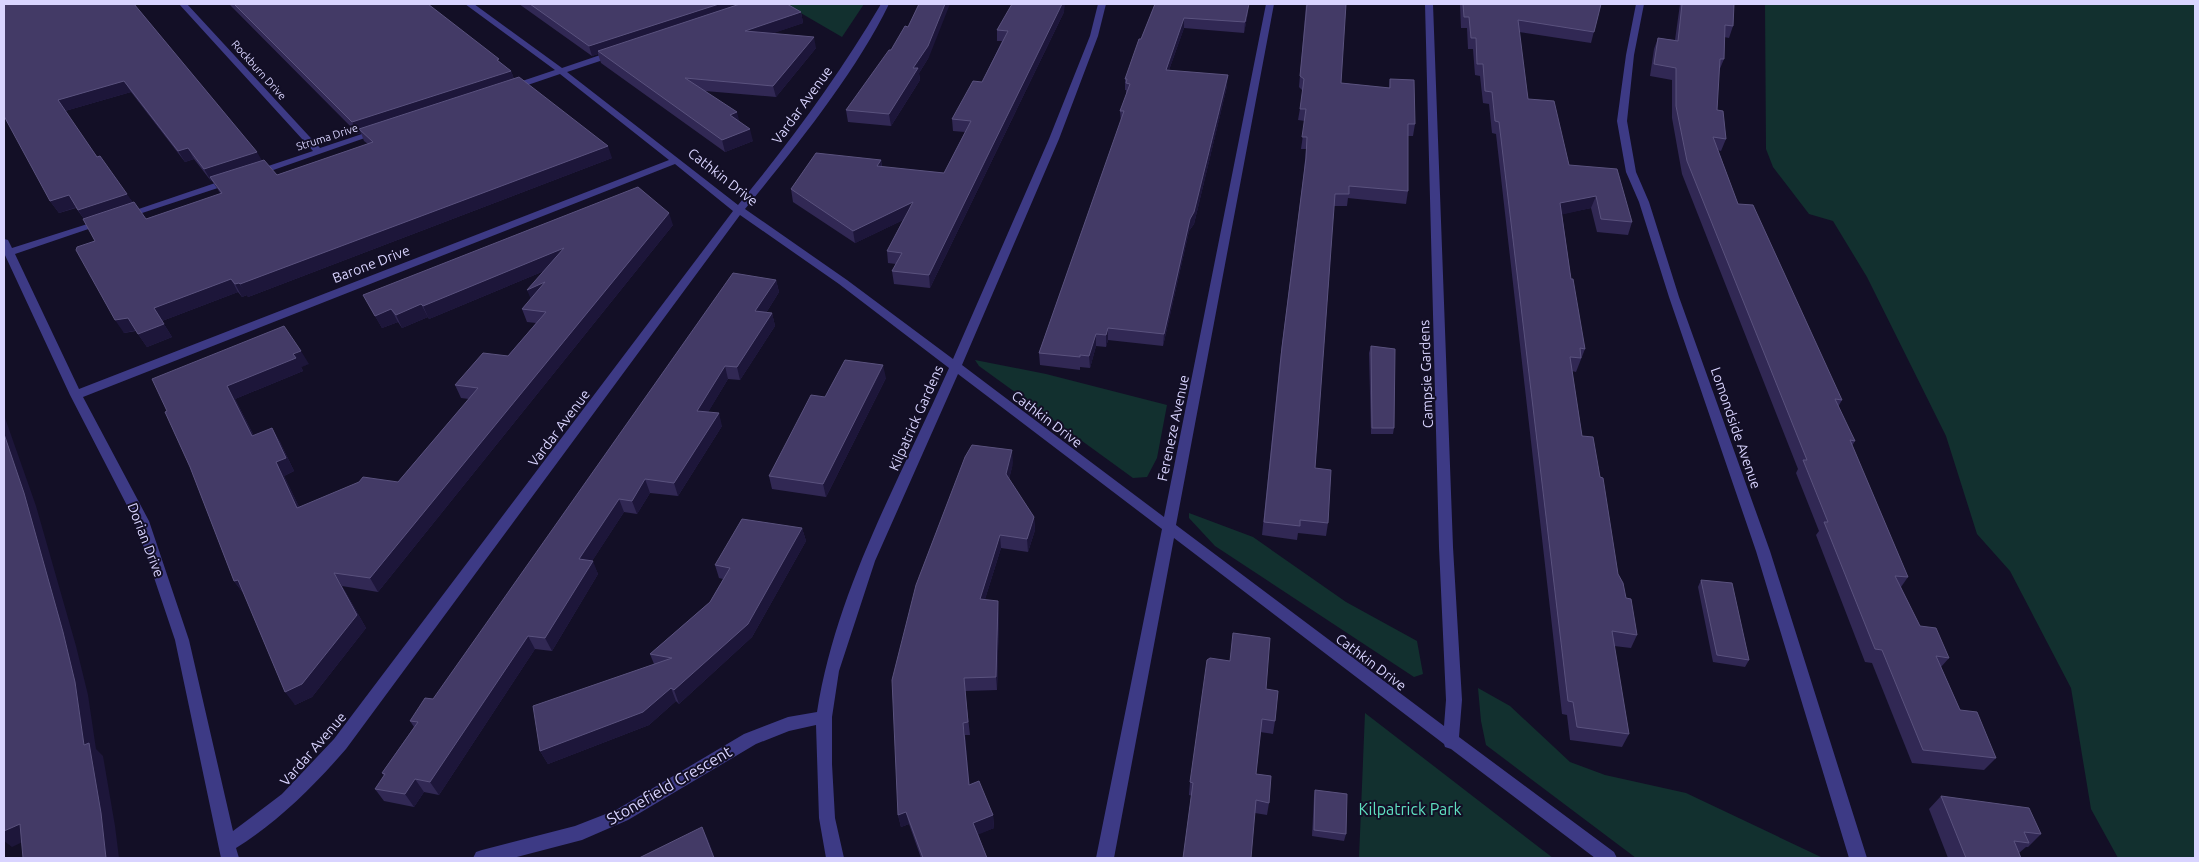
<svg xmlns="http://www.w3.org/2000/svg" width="2199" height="862" viewBox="0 0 2199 862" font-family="Ubuntu,sans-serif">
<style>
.green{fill:#12302f}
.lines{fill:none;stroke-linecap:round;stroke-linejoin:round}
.street{fill:#3d3a85;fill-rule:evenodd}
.wall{fill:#312854;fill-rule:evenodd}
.shaded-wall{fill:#1d163a}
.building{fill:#433a66;stroke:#5a527e}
.labels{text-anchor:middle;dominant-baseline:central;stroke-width:4;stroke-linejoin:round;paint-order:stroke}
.far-street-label{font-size:11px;fill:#d9d4ff;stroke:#130f26}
.street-label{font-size:14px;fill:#d9d4ff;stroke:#130f26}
.near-street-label{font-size:16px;fill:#d9d4ff;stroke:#130f26}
.near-park-label{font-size:16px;fill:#5fe0c0;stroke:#130f26}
</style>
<rect width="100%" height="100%" fill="#130f26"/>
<path class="green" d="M789,4H864L842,37L787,5Z
M1765,4H2195V858H2118L2091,809L2071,688L2010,571L1977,534L1946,436L1867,277L1833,221L1809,214L1773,167L1766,149Z
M975,360L1046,374L1167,405L1157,458L1147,477L1133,478L979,366Z
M1189,513L1253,537L1346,602L1417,641L1423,674L1414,677L1215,546L1189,518Z
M1478,688L1510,706L1570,762L1605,775L1686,793L1823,858H1636L1486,745L1481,721Z
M1365,713L1553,858H1359Z"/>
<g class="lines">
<path class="street" d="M179,4H187L320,148L374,130L382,132L259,175H253V171L313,151Z
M465,4H474L562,68L612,51H618V55L567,72L738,205C791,141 839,75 881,4H889C855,74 794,149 745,209L847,280L953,359L1049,139L1090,36L1098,4H1106L1098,36L1059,139L962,365L1164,517L1266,4H1274L1176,525L1444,726L1446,700L1439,547L1425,4H1433L1453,547L1462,700L1459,737L1614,852L1617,858H1595L1451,749L1445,747L1444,744L1174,538L1114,858H1096L1162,529L958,374L875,561L839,671L832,717V764L835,818L844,858H826L819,818L816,725L789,731L756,744L628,820L582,840L513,858H473L476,852L482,850L575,826L616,810L744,734L788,717L817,712C836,590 900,479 949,368L839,284L740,215L346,749C313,787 279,821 236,848L239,858H221L175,640L135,521L70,395L4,253V239L8,240L12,248L100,220H108L109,222L15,254L79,389L669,160L560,74L513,90H507V86L555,70ZM675,164L733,211L334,739L282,794L233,831L189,640L149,521L83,397Z
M1636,4H1644L1634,55L1627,121L1636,172L1649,202L1679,297L1770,551L1867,858H1849L1756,551L1669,297L1639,202L1626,172L1617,121L1626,55Z
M230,178L233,179V183L127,218H119L118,216Z"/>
</g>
<path class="wall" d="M4,4L262,161L277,175L368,144L364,141L361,133L358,134L229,4H428L511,71L514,79L612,158L248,297L247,295L242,297L238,292L162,321L172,337L147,347L136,331L124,333L95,241L84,219L76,208L59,213L50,201ZM131,92L185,162L194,159L211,181H212L221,194L146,219L97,157L65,111Z
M519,4H787L801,12L803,23L773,33L816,48L776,97L705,91L739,121L753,141L725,152L601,63L598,54L592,56Z
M1155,4L1248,12L1244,33L1184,28L1169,70L1227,86L1194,224L1189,231L1163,346L1108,340L1106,347L1096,346L1090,368L1080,367V370L1040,365L1039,353L1121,122L1120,111L1127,94H1126V90H1125V79Z
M1306,4L1341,83L1389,88L1390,79L1415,124L1413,136H1408V191L1406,204L1348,198L1347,206H1334L1315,468L1328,523L1326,536L1298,533L1297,540L1262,535L1280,360L1304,171L1306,149H1301L1305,121L1298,120L1303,91L1299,87Z
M1460,4H1601L1591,43L1519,32L1528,99L1569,165L1632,222L1628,235L1597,232L1591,208L1562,214L1571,279L1585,349L1576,372L1572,371L1582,436L1618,574L1637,635L1631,648L1614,646L1629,734L1622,747L1570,740L1567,715L1562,714L1496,134L1492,133L1489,104L1483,103L1480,76L1475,75L1473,49H1468L1467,28H1461Z
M1680,4H1734L1733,26L1729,38L1724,37V59L1719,71L1717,110L1726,139L1721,151L1718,150L1738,204L1842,400L1838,407L1855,441L1852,446L1908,577L1901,587L1920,626L1949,658L1941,667L1960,710L1996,758L1984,770L1912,763L1872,663L1865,662L1816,535L1819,531L1796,473L1798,469L1682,174L1672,118V80L1650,76L1654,49L1658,38L1675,40Z
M1064,12L930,288L894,284L892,271L896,264L888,263L887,251L903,220L855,243L793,202L791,189L881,160L882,167L944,173L965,132L953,131L952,119L982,82L1002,41H997V30Z
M929,57L919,73L920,80L891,126L848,122L846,110Z
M673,225L378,592L342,586L366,628L312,697L295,705L244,594L234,581L190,467L165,412L309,364L301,367L303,371L235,399L254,436L272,428L280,442L294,471L284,476L299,507L398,482L469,399L461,398L455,385L508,356L536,323L527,322L522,309L531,298L544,271L429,319L428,317L402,328L398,322L382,328L363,295Z
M776,280L779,292L766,313H772L775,326L740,380L728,379L708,412L722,426L678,496L650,493L637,514L624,512L592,561L598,574L552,651L535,649L439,795L424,792L414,807L384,801L375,789L384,776L382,773L414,727L410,721L433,699Z
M1371,346L1394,428L1393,434H1371L1369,353Z
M886,378L826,497L772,489L769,476L825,397Z
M1013,463L1009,479L1034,517L1035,530L1028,552L1001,548L985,599L999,614L997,690L965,691L970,735H965L969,785L993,815L994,828L978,834L987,858H921L909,824L901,827L898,815Z
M802,528L806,541L752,637L679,704L676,701L649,725L548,764L540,751L654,664L650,654L710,602L723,579L719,578L715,565Z
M1701,580L1749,660L1745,667L1713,662L1698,587Z
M1266,689L1275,721L1273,734L1260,732L1256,774L1269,803L1267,815L1255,813L1189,795L1190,782Z
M1315,790L1346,834L1344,841L1312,836L1314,796Z
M1941,796L2041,834L2028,847H2026L2019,853L2021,858H1948L1929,809Z"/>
<path class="shaded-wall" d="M719,4H754L598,51V54L592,56L589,46Z
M945,4H950L929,57L919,73L920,80L891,126L889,114L913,68Z
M1062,4H1065L1064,12L930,288L929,275Z
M1249,4L1248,12L1244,33L1245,22Z
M801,12L803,23L748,42L745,31Z
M1184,18V28L1165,81L1166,70Z
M814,37L816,48L776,97L773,86Z
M511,71L515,82L359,129L361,133L358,134L352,122Z
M1228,75L1227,86L1194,224L1189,231L1163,346L1164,334L1190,219Z
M124,81L131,92L65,111L58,100Z
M737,112L740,124L730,115Z
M750,129L753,141L725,152L722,140Z
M608,146L612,158L248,297L240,284Z
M188,148L194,159L185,162L178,151Z
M257,152L264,164L210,177L212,181H211L204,169Z
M881,160L882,172L877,166Z
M127,194L135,206L86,222L78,210Z
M69,195L77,207L59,213L50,201Z
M1596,196L1591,208L1556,216L1560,203Z
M913,202L914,215L855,243L853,231Z
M669,213L673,225L378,592L370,578Z
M564,248L568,261L429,319L423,306Z
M231,279L238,292L162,321L172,337L147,347L138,334L154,308Z
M776,280L779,292L759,324L755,311Z
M545,282L532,302L527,290Z
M239,283L247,295L242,297L235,284Z
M421,304L428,317L402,328L396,315Z
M391,309L398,322L382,328L375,316Z
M772,313L775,326L740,380L737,367Z
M128,318L137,330L124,333L115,320Z
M1108,328V340L1106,347V335Z
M1096,334V346L1090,368L1089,356Z
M301,351L309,364L301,367L303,371L235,399L261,450L252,436L227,386Z
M883,365L886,378L826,497L823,484Z
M725,366L728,379L701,424L697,411Z
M719,413L722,426L678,496L674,483Z
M4,415L36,506L76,646L88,695L96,749L103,756L115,826L119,858H106L84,745L4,434Z
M272,428L280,442L294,471L284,476L306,521L297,508L276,462Z
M1012,450L1013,463L1007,487L1006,474Z
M645,479L650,493L637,514L632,501Z
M619,499L624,512L585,572L579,559Z
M1034,517L1035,530L1028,552L1027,539Z
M802,528L806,541L752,637L679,704L674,690Z
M1000,535L1001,548L981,612L980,599Z
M593,561L598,574L552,651L545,638Z
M334,573L342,586L366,628L312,697L295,705L285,692Z
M238,580L245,595L234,581Z
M998,601L999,614L997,690L996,677Z
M528,636L535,649L439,795L430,782Z
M671,688L676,701L649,725L548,764L540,751Z
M963,723L965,735L971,797L969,785Z
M415,779L424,792L414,807L405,794Z
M906,812L909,824L901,827L898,815Z
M993,815L994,828L975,836L973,823Z
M20,824L35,836L12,847L4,841V831Z
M702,827L708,839L715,858H714Z"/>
<path class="building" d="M4,4H134L257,152L204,169L188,148L178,151L124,81L58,100L97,157L100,156L127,194L78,210L69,195L50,201L4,116Z
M234,4H428L499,59L497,60L511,71L352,122Z
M530,4H719L589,46Z
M740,4H787L801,12L745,31L814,37L773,86L685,78L737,112L730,115L750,129L722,140L598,51Z
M919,4H945L928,46L913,68H918L889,114L846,110L889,50H891L905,26L908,27Z
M1012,4H1062L929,275L892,271L902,253L887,251L913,202L853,231L791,189L816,153L881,160L877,166L944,173L971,121L952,119L973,81L982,82L1008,31L997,30Z
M1155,4H1249L1245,22L1184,18L1166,70L1228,75L1194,212L1190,219L1164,334L1108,328L1106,335L1096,334L1089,356L1080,355V357L1039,353L1124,111H1120L1130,84L1126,83L1127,79H1125L1139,39H1141Z
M1307,4H1346L1341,83L1390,88V79L1414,80L1415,124H1408V191L1349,186V194H1335L1315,468L1331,470L1328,523L1300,520V526L1264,522L1282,347L1306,158L1307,137H1302L1306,109H1300L1304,79L1300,76Z
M1463,4H1601L1594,32L1518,20L1528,99L1554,101L1569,165L1617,169L1632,222L1601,219L1596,196L1560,203L1571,279H1573L1585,349L1580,348L1581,358L1570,357L1582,436L1593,437L1600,477L1603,478L1618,574L1623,583L1626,598L1631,599L1637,635L1612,631L1629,734L1577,727L1573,702L1568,701L1499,122L1495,121L1492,92L1485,91L1483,64H1477L1476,38H1471L1469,17H1464Z
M1682,4H1734L1733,26L1725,25L1724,59H1720L1717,110L1723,111L1726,139L1713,137L1738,204L1753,205L1842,400L1835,399L1855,441L1850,440L1908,577L1895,576L1920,626L1936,628L1949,658L1936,656L1960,710L1977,712L1996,758L1923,750L1882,650L1875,649L1824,522H1828L1803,460H1807L1687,161L1676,106V68L1654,64L1658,38L1678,41Z
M519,77L608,146L240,284L239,283L235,284L231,279L154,308L164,324L138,334L128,318L115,320L76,250L77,247L95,241L83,219L134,202L146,219L222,193L210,177L264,160L277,175L373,142L359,129Z
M638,187L669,213L370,578L334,573L357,615L302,684L285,692L238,580L234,581L190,467L165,412L167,411L152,379L284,326L301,351L293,354L296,358L227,386L252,436L272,428L286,458L276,462L297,508L359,482L363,477L398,482L478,388L455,385L483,353L508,356L546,312L522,309L545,282L527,290L564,248L423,306L421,304L396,315L391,309L375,316L363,295Z
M733,273L776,280L755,311L772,313L737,367L725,366L697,411L719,413L674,483L645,479L632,501L619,499L579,559L593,561L545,638L528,636L430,782L415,779L405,794L375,789L385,774L382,773L418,722L410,721L425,698L433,699Z
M1371,346L1395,349L1394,428H1372Z
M845,360L883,365L823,484L769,476L811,395L825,397Z
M4,434L24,493L63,632L75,682L84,745L89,743L101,813L106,858H23L20,824L4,831Z
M972,445L1012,450L1006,474L1034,517L1027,539L1000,535L980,599L998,601L996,677L964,678L968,722L963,723L969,785L979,781L993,815L973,823L987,858H923L906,812L898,815L892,680L916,585L965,457Z
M742,519L802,528L748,624L674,690L671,688L643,712L540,751L533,706L672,658L650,654L710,602L730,568L715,565Z
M1701,580L1732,583L1749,660L1717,655Z
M1233,633L1270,638L1266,689L1278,691L1275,721L1262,719L1256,774L1271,776L1269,803L1256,800L1251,858H1183L1193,783L1190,782L1207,660L1210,658L1230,661Z
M1315,790L1347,794L1346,834L1314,830Z
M1941,796L2029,808L2041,834L2024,832L2029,843L2014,841L2021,858H1966Z
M702,827L714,858H639Z"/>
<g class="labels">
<g class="far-street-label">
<text transform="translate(259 70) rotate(48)">Rockburn Drive</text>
<text transform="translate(327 137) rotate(-18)">Struma Drive</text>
</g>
<g class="street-label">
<text transform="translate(802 105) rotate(-54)">Vardar Avenue</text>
<text transform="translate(723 177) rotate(38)">Cathkin Drive</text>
<text transform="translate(371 264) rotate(-21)">Barone Drive</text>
<text transform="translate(1426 374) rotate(-92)">Campsie Gardens</text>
<text transform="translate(916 418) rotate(-66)">Kilpatrick Gardens</text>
<text transform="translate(1047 419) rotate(37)">Cathkin Drive</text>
<text transform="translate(559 428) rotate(-53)">Vardar Avenue</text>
<text transform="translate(1173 428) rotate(-78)">Fereneze Avenue</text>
<text transform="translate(1736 428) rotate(71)">Lomondside Avenue</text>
<text transform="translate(146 540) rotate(69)">Dorian Drive</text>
<text transform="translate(1371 662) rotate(37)">Cathkin Drive</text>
<text transform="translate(313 749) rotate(-49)">Vardar Avenue</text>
</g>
<g class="near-street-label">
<text transform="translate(669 785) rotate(-30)">Stonefield Crescent</text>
</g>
<g class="near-park-label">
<text x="1410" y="809">Kilpatrick Park</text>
</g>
</g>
<rect width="2199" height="862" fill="none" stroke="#d9d4ff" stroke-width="10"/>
</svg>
